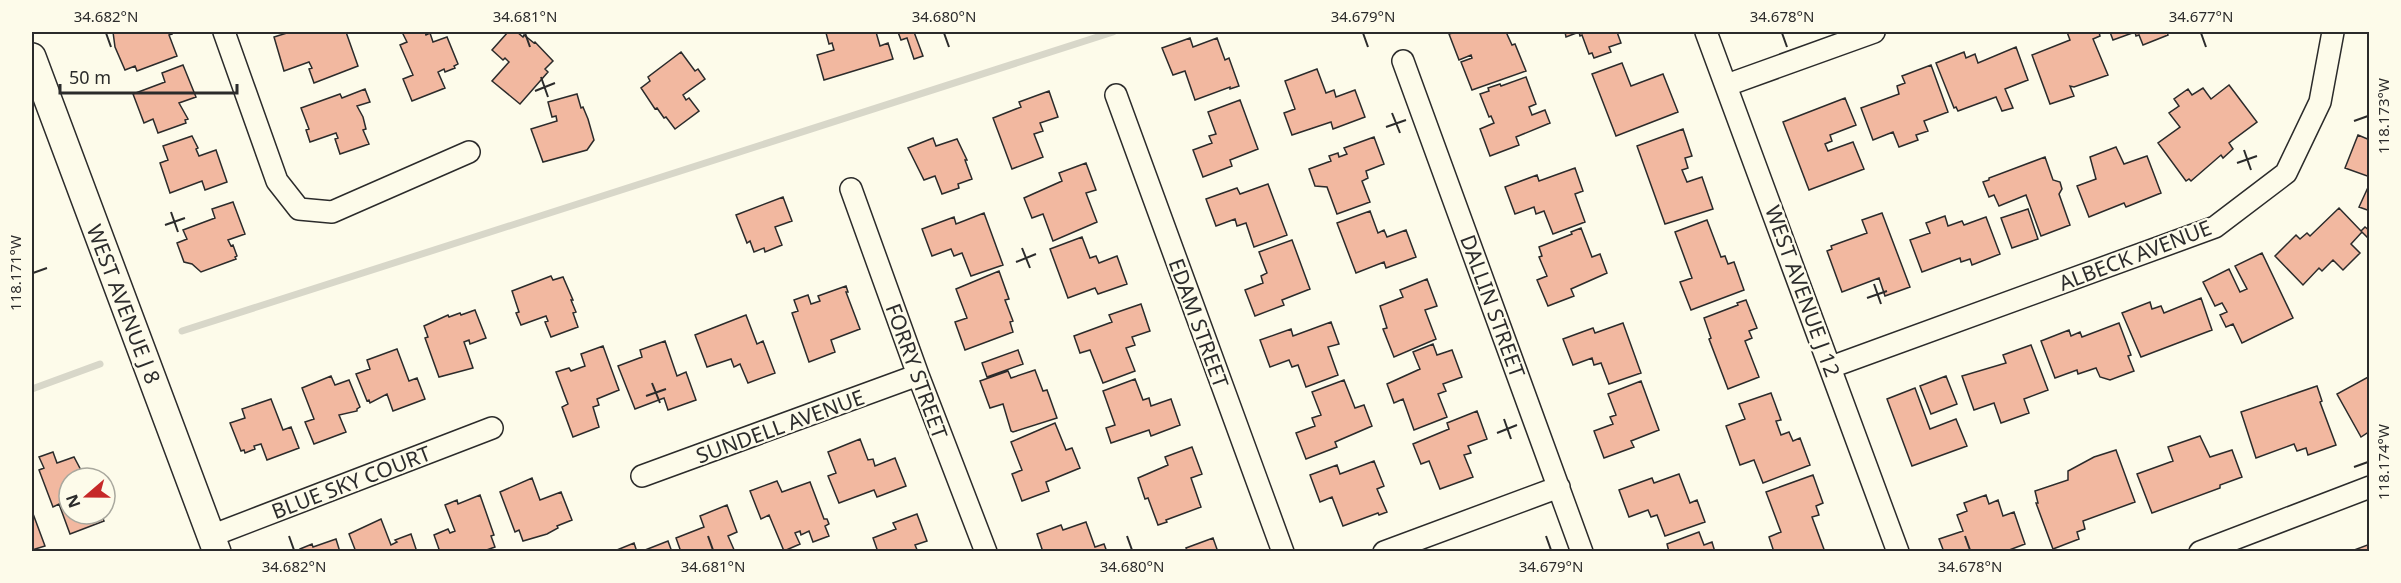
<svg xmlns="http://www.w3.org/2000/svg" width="2401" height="583" viewBox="0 0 2401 583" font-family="'Noto Sans',sans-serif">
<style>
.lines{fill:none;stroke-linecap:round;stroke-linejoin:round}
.stream{stroke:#d8d7c9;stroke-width:7}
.building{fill:#f2b8a0;stroke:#2b2b2b;stroke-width:1.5}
.minor-casing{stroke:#2b2b2b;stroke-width:24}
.tertiary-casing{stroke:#2b2b2b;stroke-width:30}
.minor{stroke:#fdfbea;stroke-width:21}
.tertiary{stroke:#fdfbea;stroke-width:27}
.ticks{fill:none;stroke:#2b2b2b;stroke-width:2}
.labels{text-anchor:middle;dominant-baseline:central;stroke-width:4.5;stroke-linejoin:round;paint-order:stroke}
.street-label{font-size:21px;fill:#2b2b2b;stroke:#fdfbea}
.neatline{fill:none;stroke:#2b2b2b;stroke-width:2}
.ticks-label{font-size:15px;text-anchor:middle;fill:#2b2b2b}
</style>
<rect width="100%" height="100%" fill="#fdfbea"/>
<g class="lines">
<path class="stream" d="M182,331L1113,32
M32,389L100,364"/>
</g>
<path class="building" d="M113,32H171L172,34L169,35L177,56L137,71L135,66L125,70L115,47Z
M290,32H346L358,66L314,83L309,69L312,68L309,62L284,71L274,37Z
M402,32H425L426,35L430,33L433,42L447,37L458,64L454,66L455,68L445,72L444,69L438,72L445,88L412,101L403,79L413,75L400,45L407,42Z
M508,32H517L523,37L524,35L534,43L535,42L553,61L545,69L548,72L520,104L492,81L509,62L505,58L503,60L492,50Z
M828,32H876L880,46L888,43L893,59L824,80L817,55L834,50L832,43L829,44L826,33Z
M898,32H914L923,56L914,59L907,38L901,40Z
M1456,32H1506L1512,45L1515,44L1526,71L1472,90L1461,62L1472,58L1471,55L1459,60L1449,34Z
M1565,32H1617L1621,43L1609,47L1611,52L1594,58L1592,53L1589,54L1582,35L1580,36L1579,32L1566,37Z
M2067,32H2099L2100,36L2093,39L2108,75L2074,87L2070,86L2074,96L2050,104L2032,55L2070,40Z
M2110,32H2167L2168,35L2143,45L2139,35L2136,36L2135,32L2113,40Z
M1190,38L1193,47L1217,38L1225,60L1229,58L1239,86L1230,89V87L1195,100L1185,71L1173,75L1162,48Z
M2016,47L2028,80L2005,89L2013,108L2002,111L1996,97L1958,111L1956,107L1954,108L1936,63L1964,52L1966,58L1975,54L1978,63Z
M681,52L695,71L698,69L705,79L683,95L686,100L689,98L699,111L675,129L666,117L664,118L657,108L655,109L641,88L650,81L648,77Z
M1622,63L1631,86L1663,74L1678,112L1616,136L1592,74Z
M183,65L196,97L179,103L188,119L185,120L186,123L158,133L153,119L144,123L133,94L165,82L162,73Z
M1931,65L1948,112L1924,121L1928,131L1916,135L1918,140L1899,147L1893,132L1873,140L1861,108L1899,94L1897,86L1905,83L1902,76Z
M1317,69L1326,93L1334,90L1336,97L1355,90L1365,117L1333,129L1331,122L1292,135L1284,113L1295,109L1285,81Z
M1526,77L1536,104L1529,107L1532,115L1545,110L1550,123L1516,137L1519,145L1490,156L1480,129L1494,123L1491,116L1489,117L1480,94L1489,91L1488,88L1500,84L1501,86Z
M2229,85L2257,122L2229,143L2233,149L2223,158L2221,155L2191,181L2189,179L2186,181L2158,143L2180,127L2169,113L2179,106L2174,99L2188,89L2192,95L2203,88L2211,99Z
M365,89L370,102L357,106L363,117L366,129L363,130L369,144L340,154L335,139L338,138L336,133L310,142L306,130L309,129L301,108L340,94L342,98Z
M1049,91L1058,117L1040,123L1043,131L1034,134L1043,157L1012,169L993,118L1021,107L1019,102Z
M577,94L581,108L583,107L588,119L594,140L587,150L543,162L531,129L557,121L556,116L552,117L548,102Z
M1845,98L1856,125L1830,135L1832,141L1825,144L1828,151L1853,142L1864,169L1809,190L1783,122Z
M1240,100L1258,149L1230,160L1232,166L1203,177L1193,150L1212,143L1209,136L1216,134L1208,112Z
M1683,129L1692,156L1685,158L1688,168L1682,170L1687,182L1702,177L1713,209L1665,224L1637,146Z
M2358,135L2370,140V177L2345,168Z
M192,136L198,148L196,149L199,156L216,150L227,182L205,190L202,181L170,193L160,163L168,160L163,146Z
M1374,137L1384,164L1366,171L1368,178L1362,181L1370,202L1337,214L1327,187L1315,186L1309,169L1331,161L1329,156L1338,153L1339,157L1347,154L1344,148Z
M933,138L936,146L957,139L967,160H965L972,179L958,184L959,188L942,194L935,176L924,180L908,148Z
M2116,147L2124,164L2147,156L2161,193L2126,207L2124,203L2089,217L2077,186L2096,179L2090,157Z
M2045,157L2053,180L2060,182L2062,189L2059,194L2070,225L2041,236L2026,195L1999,206L1994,195L1989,197L1983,182L1989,180V178Z
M1086,163L1096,190L1086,193L1097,222L1053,241L1043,214L1032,218L1024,198L1062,181L1059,173Z
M1575,168L1583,191L1575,194L1585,222L1553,234L1544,211L1536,214L1534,207L1515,214L1505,187L1537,175L1539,181Z
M2370,183V211L2359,207Z
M1268,184L1287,235L1254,247L1246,223L1237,226L1235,219L1216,226L1206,199L1237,188L1240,194Z
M783,197L792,221L775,227L782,245L765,252L764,248L754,252L750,241L747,243L736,215Z
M233,202L245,234L228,240L231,246L233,245L237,256L235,257L236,259L201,272L192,264L184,262L177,243L187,239L183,230L215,218L212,209Z
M2339,208L2361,231L2365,227L2370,231V235L2367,237L2362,232L2351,244L2360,253L2343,270L2333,260L2322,271L2319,268L2303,285L2275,256L2296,235L2300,239L2307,233L2310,236Z
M2028,209L2038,239L2012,248L2001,218Z
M1370,211L1378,233L1384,230L1387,237L1406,230L1416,257L1386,268L1384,262L1356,273L1337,223Z
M984,213L1003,265L971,276L962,253L954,256L951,249L932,256L922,229L954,217L956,224Z
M1882,213L1910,287L1885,296L1879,278L1842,292L1827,251L1832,249L1831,246L1867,233L1862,220Z
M1945,216L1948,226L1962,221L1964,225L1986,217L2000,254L1972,265L1970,259L1961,262L1960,258L1922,272L1910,240L1930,233L1926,223Z
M1707,220L1721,257L1725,256L1728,264L1734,262L1744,290L1691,310L1680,282L1692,278L1675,232Z
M1581,228L1592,257L1600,254L1607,273L1571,289L1574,296L1548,306L1537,280L1547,276L1539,257L1542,256L1539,247L1572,234L1571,232Z
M1082,237L1090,258L1096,256L1099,263L1117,256L1127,284L1098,294L1095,288L1068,298L1050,249Z
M1292,240L1310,289L1282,300L1284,305L1255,316L1245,290L1263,283L1261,276L1267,273L1259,252Z
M2262,253L2293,318L2242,343L2233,324L2226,327L2220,315L2227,312L2222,303L2215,306L2203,282L2229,269L2240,292L2247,289L2235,266Z
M999,271L1009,299L1005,300L1013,321L1010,322L1013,332L965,350L955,322L967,318L956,289Z
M551,276L553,280L563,277L573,300H571L576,312L573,313L578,327L551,337L545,322L548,321L546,316L521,325L516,313L519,312L512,291Z
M1427,279L1437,306L1425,310L1436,339L1394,357L1383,329L1387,328L1380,306L1403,297L1400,290Z
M846,286L848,292H846L860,329L831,340L835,352L809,362L792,313L798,311L794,300L808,295L811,304L820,301L818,296Z
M2201,298L2212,330L2141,357L2122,313L2150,302L2152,309L2161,306L2164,313Z
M1746,300L1757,328L1749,331L1752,338L1745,341L1759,377L1728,389L1709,339L1711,338L1704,318L1738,305L1737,303Z
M1141,304L1150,331L1132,337L1135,345L1126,348L1135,371L1103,383L1090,350L1080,353L1074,336L1112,322L1109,315Z
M475,310L486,338L470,344L469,340L464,342L473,368L439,377L425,338L428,337L424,326L448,315L449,317L460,313L461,315Z
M746,315L757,344L763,341L775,373L748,383L740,364L734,367L731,359L707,367L695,335Z
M1331,322L1339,344L1328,347L1338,375L1306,387L1298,365L1292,367L1289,360L1270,367L1260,340L1291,329L1293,336Z
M1623,323L1641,373L1609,384L1601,363L1594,365L1592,358L1573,365L1563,339L1593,328L1595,333Z
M2119,323L2131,355L2128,356L2134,371L2110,380L2100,377L2096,368L2078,374L2077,370L2055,378L2041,341L2069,330L2071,336L2080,332L2082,337Z
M665,341L677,376L686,372L696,400L668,410L664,398L635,409L618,366L642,357L640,350Z
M1433,344L1437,355L1452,350L1462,377L1443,384L1446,391L1438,394L1447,417L1414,430L1403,399L1394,403L1387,384L1420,369L1413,352Z
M2031,345L2048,390L2024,399L2029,413L2001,423L1994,403L1974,410L1962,376L2006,363L2003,355Z
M603,346L619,390L597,399L599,405L593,407L599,427L573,437L562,407L568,404L556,372L569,368L571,371L585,366L581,354Z
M397,349L409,381L417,378L425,399L393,411L387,394L370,403L369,400L367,401L356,374L370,369L367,360Z
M1018,350L1023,364L987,377L982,363Z
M1035,370L1043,391L1047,390L1057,418L1013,432L1011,431L1003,404L990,408L980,381L1008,371L1011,378Z
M331,376L335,385L349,380L360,407L357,409V411L339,415L346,432L314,444L305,422L314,419L302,388Z
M1946,376L1957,404L1931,414L1920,386Z
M2370,376V431L2361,437L2337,394Z
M1135,379L1143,400L1149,398L1151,406L1171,399L1180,425L1151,436L1149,430L1111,443L1106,428L1115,425L1103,391Z
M1344,380L1355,408L1364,405L1372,426L1335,442L1337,447L1306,459L1296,433L1315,426L1312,418L1321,415L1312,392Z
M1641,381L1659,430L1631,441L1634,447L1604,458L1594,431L1613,424L1610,417L1616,415L1608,394Z
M2317,386L2322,401L2320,402L2336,445L2308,455L2306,448L2297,451L2294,444L2256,458L2241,412Z
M1915,388L1930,429L1956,419L1967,446L1912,466L1887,399Z
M1771,393L1781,420L1776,421L1781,435L1789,432L1793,441L1800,438L1810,465L1763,483L1754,460L1740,465L1726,426L1745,419L1739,404Z
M271,399L283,430L291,427L299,448L267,460L261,444L254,446L255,449L245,453L244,450L241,451L230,423L245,418L242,409Z
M1477,411L1487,439L1468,446L1471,453L1464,455L1473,477L1440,489L1429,461L1421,464L1413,444L1449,429L1447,423Z
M1055,423L1066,450L1072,448L1080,468L1046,482L1049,491L1022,501L1012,474L1022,470L1011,442Z
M2200,436L2210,457L2232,450L2242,477L2220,485V488L2152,513L2137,474L2173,461L2168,447Z
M860,439L868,460L873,459L875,466L895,458L906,486L877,497L874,490L839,503L828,476L836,473L828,452Z
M1192,447L1202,474L1191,478L1201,507L1166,520L1167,522L1158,525L1148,498L1145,499L1138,478L1168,465L1165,457Z
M2116,450L2135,502L2083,521L2085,529L2077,532L2079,539L2053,549L2036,503H2038L2035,491L2068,480V471L2094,457Z
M53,452L57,463L74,457L83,474L80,475L81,478H69V514H105L102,516L104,521L70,534L59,504L53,507L39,470L44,468L39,457Z
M1374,461L1384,486L1377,489L1387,512L1379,515L1378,513L1343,526L1332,497L1320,502L1310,475L1337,465L1340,474Z
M1679,474L1690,503L1697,500L1705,522L1665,536L1657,515L1651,517L1648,510L1629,517L1619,490L1652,478L1654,483Z
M1813,475L1823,503L1816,506L1819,515L1812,517L1825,552H1774L1769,537L1781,532L1766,492Z
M532,478L540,500L561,492L572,520L557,526L558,528L547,534L523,541L519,530L515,532L500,492Z
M777,481L782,492L810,482L824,519H827L829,524L825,526L829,536L813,542L809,531L801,535L800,531L795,533L800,544L784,551L769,515L761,519L750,491Z
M480,495L494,535L491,536L495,547L481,552H440L434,535L448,529L450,533L455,531L445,505L457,500L458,504Z
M1986,495L1989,504L1998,500L2003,516L2014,512L2025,544L2004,552H1944L1939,539L1963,531L1957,515L1967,511L1964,503Z
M727,505L737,532L728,536L735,552H681L676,538L704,527L700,516Z
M32,511L45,546L32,550Z
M917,514L927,541L915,545L918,552H878L873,538L896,529L893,523Z
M381,519L391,545L397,542L395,540L411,534L417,552H356L349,534Z
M1086,522L1095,547L1104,544L1107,552H1043L1037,534L1061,525L1063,530Z
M1699,532L1704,545L1712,542L1715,552H1669L1667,544Z
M1213,538L1218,552H1188L1186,548Z
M336,539L340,552H301L300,549L312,544L313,547Z
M668,541L672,552H640Z
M634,543L637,552H612Z
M2370,544V552H2349Z"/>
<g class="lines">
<defs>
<path id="minor" d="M224,32L277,181L299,209L332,212L469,152
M1706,32L1898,552
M1403,61L1582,552
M1727,85L1874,32
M1116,95L1283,552
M851,189L918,375L986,552
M1831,367L2215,227L2286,173L2320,102L2333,32
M642,476L918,375
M211,536L492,428
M1384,552L1559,487
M2200,552L2370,487"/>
<path id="tertiary" d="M32,57L217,552"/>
</defs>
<use href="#minor" class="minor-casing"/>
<use href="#tertiary" class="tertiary-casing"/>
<use href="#minor" class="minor"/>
<use href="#tertiary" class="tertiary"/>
</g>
<path class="ticks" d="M106,33L111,47M525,33L530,47M944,33L949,47M1363,33L1368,47M1782,33L1787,47M2201,33L2206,47M541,77L548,97M535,91L555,83M1392,113L1400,133M2354,121L2368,116M1386,127L1406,120M2244,150L2251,170M2237,163L2257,156M171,212L178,232M165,225L185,218M1022,248L1030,268M1016,262L1036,254M33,273L47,268M1874,284L1881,304M1867,298L1887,291M652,383L660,403M646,396L666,389M1504,419L1511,439M1497,433L1517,425M2354,467L2368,462M289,536L294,550M708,536L713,550M1127,536L1132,550M1546,536L1551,550M1965,536L1970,550"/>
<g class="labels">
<g class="street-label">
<text transform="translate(2135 255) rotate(-21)">ALBECK AVENUE</text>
<text transform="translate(1803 291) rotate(70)">WEST AVENUE J 12</text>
<text transform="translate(124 304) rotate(69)">WEST AVENUE J 8</text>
<text transform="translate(1493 306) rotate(70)">DALLIN STREET</text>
<text transform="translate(1199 323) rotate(70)">EDAM STREET</text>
<text transform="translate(917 371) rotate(70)">FORRY STREET</text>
<text transform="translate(780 426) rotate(-20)">SUNDELL AVENUE</text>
<text transform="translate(351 482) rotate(-21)">BLUE SKY COURT</text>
</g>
</g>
<rect width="2401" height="583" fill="none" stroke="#fdfbea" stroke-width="66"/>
<g transform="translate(87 496) rotate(250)"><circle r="28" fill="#fdfbea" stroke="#a9a89e" stroke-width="1.5"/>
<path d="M0-4.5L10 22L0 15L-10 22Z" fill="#c62828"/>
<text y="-9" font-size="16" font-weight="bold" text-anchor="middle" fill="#2b2b2b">N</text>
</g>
<path d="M60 84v9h177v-9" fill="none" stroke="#2b2b2b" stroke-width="3"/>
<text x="69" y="84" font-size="18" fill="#2b2b2b" stroke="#fdfbea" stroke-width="4.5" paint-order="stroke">50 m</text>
<rect x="33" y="33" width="2335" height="517" class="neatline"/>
<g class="ticks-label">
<text x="106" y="22">34.682°N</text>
<text x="525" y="22">34.681°N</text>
<text x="944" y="22">34.680°N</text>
<text x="1363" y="22">34.679°N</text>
<text x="1782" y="22">34.678°N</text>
<text x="2201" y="22">34.677°N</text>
<text transform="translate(2384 116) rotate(-90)" y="5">118.173°W</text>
<text transform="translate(16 273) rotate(-90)" y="5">118.171°W</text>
<text transform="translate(2384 462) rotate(-90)" y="5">118.174°W</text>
<text x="294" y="572">34.682°N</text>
<text x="713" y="572">34.681°N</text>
<text x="1132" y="572">34.680°N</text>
<text x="1551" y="572">34.679°N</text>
<text x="1970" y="572">34.678°N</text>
</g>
</svg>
